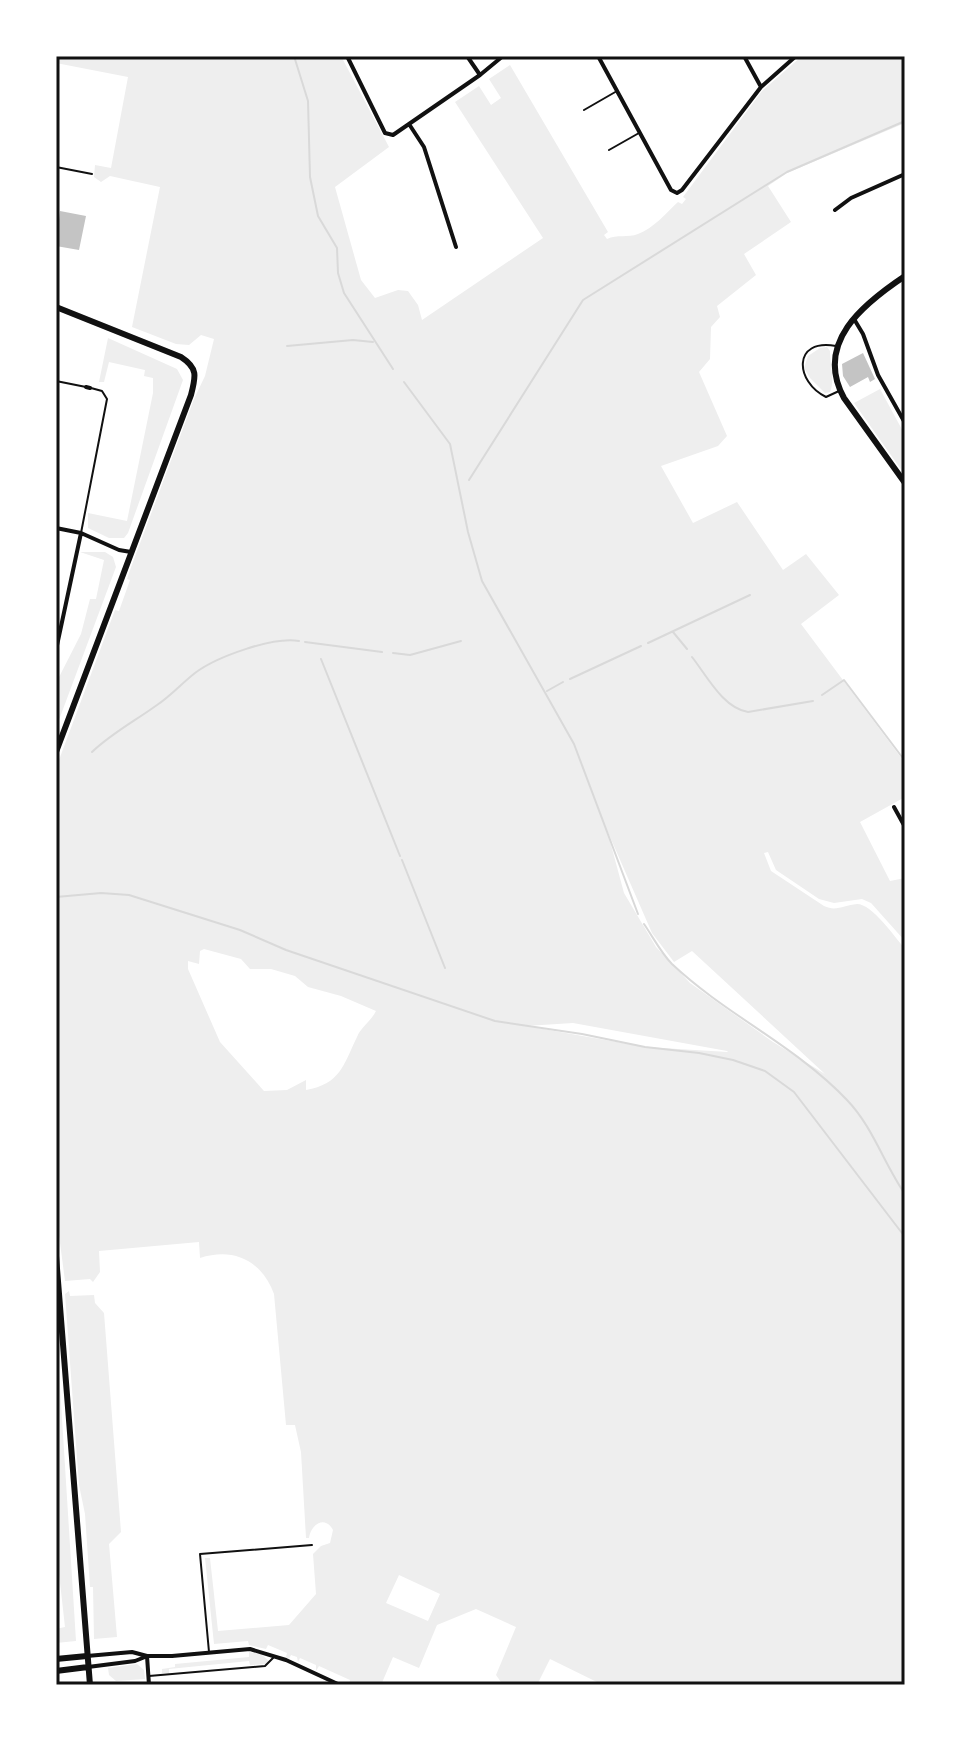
<svg xmlns="http://www.w3.org/2000/svg" width="961" height="1741" viewBox="0 0 961 1741" font-family="'PT Sans Narrow',sans-serif">
<style>
.green{fill:#eee;fill-rule:evenodd}
.lines{fill:none;stroke-linecap:round;stroke-linejoin:round}
.stream{stroke:#d9d9d9;stroke-width:2}
.building{fill:#c4c4c4}
.service{stroke:#111;stroke-width:2}
.minor{stroke:#111;stroke-width:4}
.secondary{stroke:#111;stroke-width:6}
.neatline{fill:none;stroke:#111;stroke-width:3}
</style>
<rect width="100%" height="100%" fill="#fff"/>
<path class="green" d="M56,56H341L389,147L335,187L361,280L375,298L398,290L408,291L418,305L422,320L543,238L455,102L479,86L491,105L501,98L489,79L510,65L608,232L604,235L607,239C617,234 628,238 638,234C653,229 667,212 678,202L682,204L686,199L683,197L762,91L802,56H905V123L787,173L768,186L791,222L744,254L756,275L717,306L720,317L711,327L710,359L699,372L727,436L718,446L661,466L693,523L737,502L783,570L806,554L839,595L801,624L905,763V797L860,822L890,881L905,878V941L871,903L862,899L834,903L819,899L776,870L768,852L764,853L771,871L824,906C836,912 844,905 857,904C872,904 895,937 905,949V1685H603L550,1659L537,1685H503L496,1675L516,1627L476,1609L437,1625L419,1668L393,1657L381,1685H349L350,1680L319,1666L316,1671V1665L300,1658L298,1662L297,1657L291,1655L289,1659L286,1657L287,1653L268,1645L266,1649L249,1645L248,1641L214,1644L205,1558H210L218,1631L289,1625L316,1594L313,1554L321,1546L330,1543L333,1530C325,1515 311,1524 309,1538H306L301,1452L295,1425H286L274,1294C262,1261 234,1247 200,1258L199,1242L99,1251L100,1272L93,1282L90,1279L65,1281L56,1212V768L115,610L119,611L130,580L127,579L130,570L194,399L205,376L214,339L201,335L189,345L176,344L132,327L160,187L110,176L101,182L94,177L95,165L111,168L128,77L56,63ZM607,830L652,933L674,962L692,951L825,1074L773,1042L690,983L656,947L624,893ZM204,949L241,959L250,969H271L295,976L308,987L341,996L376,1011C371,1021 361,1027 357,1037C343,1066 340,1084 306,1090V1080L287,1090L264,1091L220,1042L188,969V961L199,964L200,951ZM573,1023L727,1051L728,1052L645,1047L526,1026ZM399,1575L440,1594L428,1621L386,1603Z
M108,338L177,369L183,380L128,533L124,538H109L88,528V513L127,521L153,393V378L144,376L145,370L109,362L104,382H99Z
M820,348L827,347L830,351C830,363 835,382 830,392L825,393L810,378L804,368L808,356Z
M880,389L905,435V475L854,403Z
M80,552H105L113,557L116,567L56,728V683L81,634L90,599H96L104,560Z
M69,1291L70,1296L94,1295L95,1303L104,1313L121,1532L109,1544L117,1637L94,1639L93,1587H90L85,1514L79,1485L65,1294Z
M56,1323L76,1641L56,1643V1629L65,1627L56,1547Z
M249,1652L261,1654L269,1661L266,1664L250,1665L249,1661L169,1669V1673H162V1669L175,1667V1664L249,1657Z
M137,1664L144,1670L145,1679L116,1681L109,1675L108,1668Z"/>
<g class="lines">
<path class="stream" d="M294,56L308,101L310,177L318,216L337,248L338,273L344,293L393,369
M287,346L353,340L373,342
M404,382L450,444L468,532L482,581L574,744L638,914
M469,480L583,300L787,172L905,121
M673,632L687,649
M305,642L382,652
M648,643L750,595
M393,653L410,655L461,641
M692,657C707,676 723,708 748,712L813,701
M321,659L400,856
M570,679L641,646
M547,691L563,682
M822,695L844,680L905,761
M92,752C112,733 135,721 157,705C171,696 182,683 195,673C216,657 274,636 299,641
M402,860L445,968
M56,897L101,893L129,895L240,930L286,950L495,1021L582,1034L645,1047L699,1053L733,1060L765,1071L794,1092L905,1237
M644,924C653,937 661,953 672,964C726,1015 796,1046 847,1100C873,1127 884,1164 905,1194"/>
</g>
<path class="building" d="M60,211L86,216L79,250L56,246Z
M863,353L875,379L870,382L868,377L850,387L843,376L842,364Z"/>
<g class="lines">
<path class="service" d="M584,110L617,91
M609,150L639,133
M56,167L92,174
M836,346C792,338 795,382 826,397L839,391
M56,381L86,387
M81,533L107,399L102,391L91,388
M209,1652L200,1554L312,1545
M149,1676L265,1666L274,1657"/>
<path class="minor" d="M347,56L385,133L393,135L480,75L503,56
M467,56L480,75
M598,56L671,190L677,193L682,190L761,87L796,56
M744,56L761,87
M409,124L424,147L456,247
M835,210L851,198L905,174
M854,319L863,334L878,375L905,423
M86,387L90,388
M56,528L81,533L119,550L131,552
M56,650L81,533
M894,807L905,827
M87,1656L132,1652L147,1656H172L250,1649L286,1660L340,1685
M147,1656L149,1685
M88,1667L135,1661L145,1657"/>
<path class="secondary" d="M905,276C863,304 814,343 844,398L905,483
M56,307L181,357C198,368 196,376 191,395L56,752
M56,1256L90,1685
M56,1659L87,1656
M56,1671L88,1667"/>
</g>
<rect width="961" height="1741" fill="none" stroke="#ffffff" stroke-width="116"/>
<rect x="58" y="58" width="845" height="1625" class="neatline"/>
</svg>
